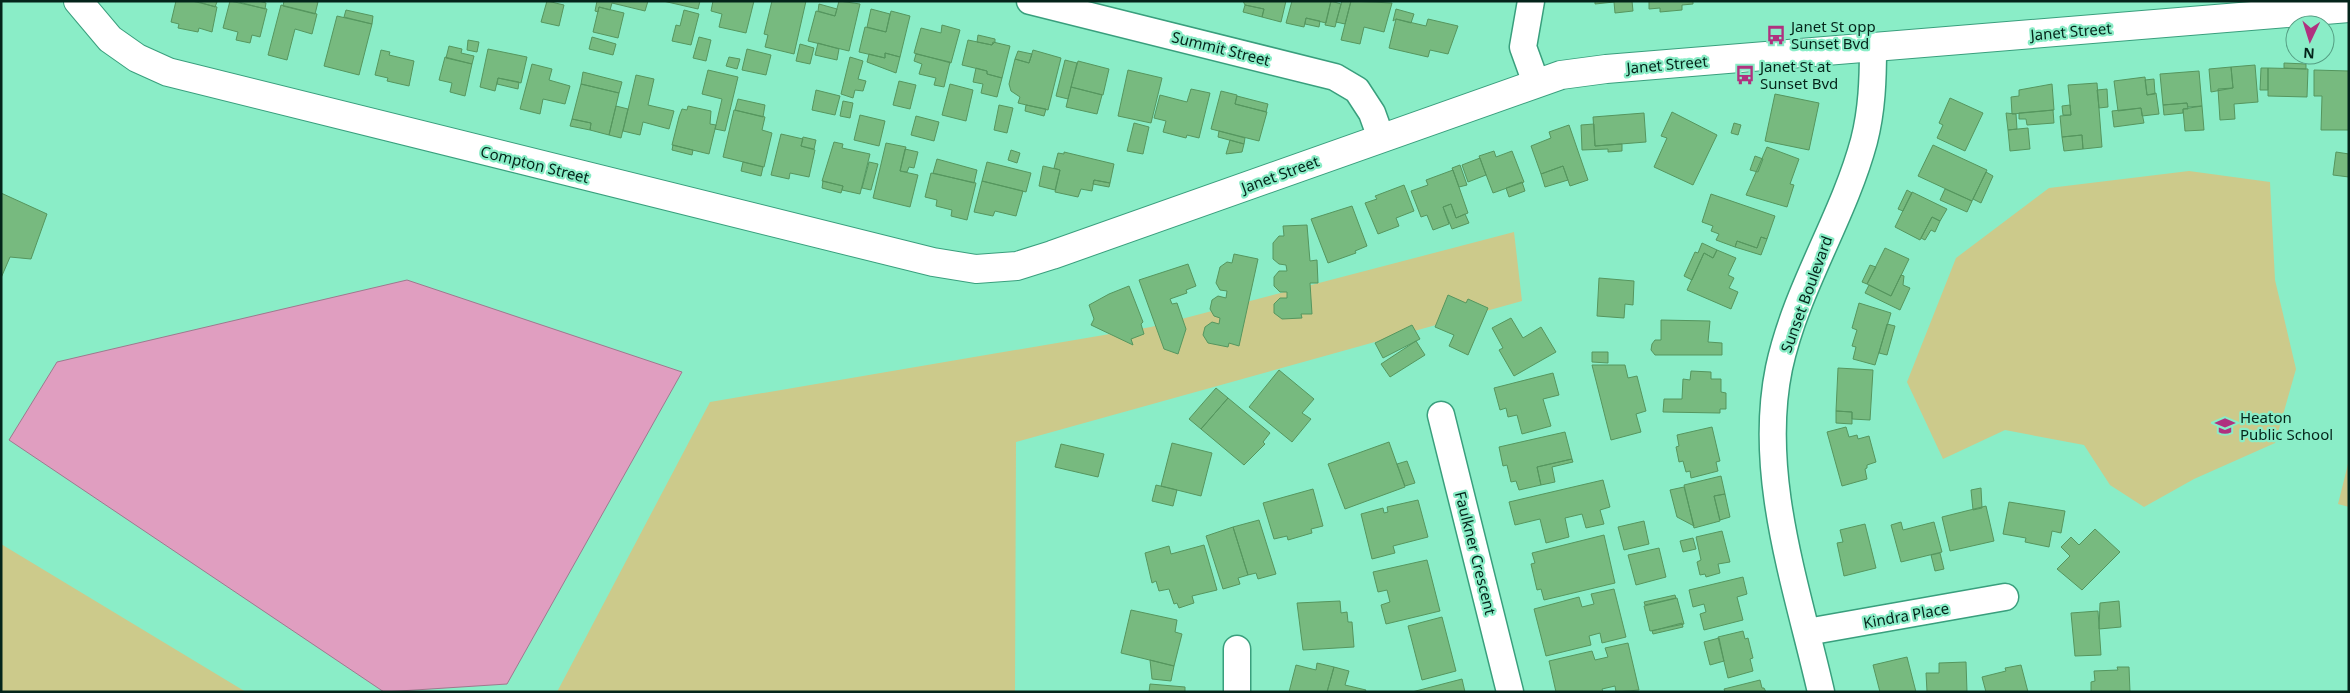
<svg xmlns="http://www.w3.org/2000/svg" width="2350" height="693" viewBox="0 0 2350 693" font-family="'Noto Sans',sans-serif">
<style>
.green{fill:#ccca8b}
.water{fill:#e09ec0;stroke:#9e798e}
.building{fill:#77ba7f;stroke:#55965e}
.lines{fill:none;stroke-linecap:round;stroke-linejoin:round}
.minor-casing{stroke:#399f7d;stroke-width:29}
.tertiary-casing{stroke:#399f7d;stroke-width:30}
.minor{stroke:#fff;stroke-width:26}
.tertiary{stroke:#fff;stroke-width:28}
.labels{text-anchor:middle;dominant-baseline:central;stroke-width:4.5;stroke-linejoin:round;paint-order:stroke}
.poi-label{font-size:15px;fill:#04241a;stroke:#8aedc7;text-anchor:start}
.street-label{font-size:15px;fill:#04241a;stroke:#8aedc7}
</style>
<rect width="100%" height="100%" fill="#8aedc7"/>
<path class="green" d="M2189,171L2270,182L2275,280L2296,369L2275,443L2194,479L2144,507L2110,485L2084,445L2005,430L1943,459L1907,382L1956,258L2049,188Z
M1514,232L1522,301L1016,442L1015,692H557L710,402L1151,327Z
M2349,460V507L2338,504Z
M1,544L246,692H1Z"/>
<path class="water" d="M407,280L682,372L507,684L384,692L9,440L57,362Z"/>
<path class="building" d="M176,1H192L217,7L212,32L199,28L198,32L178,28L179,24L171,22Z
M196,1H213L217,2L215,7Z
M230,1L267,9L260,37L252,35L250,43L236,40L238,32L223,28Z
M235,1H259L266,3L265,9Z
M284,1H313L318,2L315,14L283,6Z
M547,1L564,5L559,26L541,22Z
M597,1H648L645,11L612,3L610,10L599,7L598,12L595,11Z
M663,1H700L698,9Z
M713,1H754L746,33L719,27L722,14L711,11Z
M772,1H806L794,54L765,47L768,35L764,34Z
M839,1L860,4L849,51L808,41L816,11L835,16Z
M1243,1H1286L1281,22L1262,17L1264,9L1245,5Z
M1292,1H1331L1326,23L1306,18L1304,27L1286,23Z
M1331,1L1341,4L1335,27L1325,25Z
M1342,1H1351L1345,24L1336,22Z
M1351,1L1392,3L1384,32L1364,27L1360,44L1341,40Z
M1595,1H1632L1633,11L1615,13L1614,2L1595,4Z
M1649,1H1693V4L1682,5V10L1660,12V8L1649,9Z
M819,4L837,9L835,16L818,11Z
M281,5L317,14L312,34L295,29L287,60L268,55Z
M1245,5L1264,9L1262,17L1243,12Z
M599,7L624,13L618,38L593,32Z
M871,9L890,14L886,32L867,27Z
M1396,9L1414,14L1411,23L1396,19L1393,21Z
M346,10L373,16L372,24L344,17Z
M684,10L699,14L691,45L672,41L676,25L680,26Z
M891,11L910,16L900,57L885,53V58L859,52L865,27L886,32Z
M337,16L372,24L359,75L324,66Z
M1306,18L1320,21L1319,27L1305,24Z
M1396,19L1426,26L1428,19L1458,26L1448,54L1430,50L1428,57L1389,48Z
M942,25L960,30L951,63L914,53L921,28L941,33Z
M978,35L995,39V42L992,45L977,42Z
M592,37L616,44L613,55L589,49Z
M699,37L711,40L706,61L693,58Z
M468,40L479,42L477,52L467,50Z
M968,40L992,45L993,42L1010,46L1002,78L987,74V71L962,65Z
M818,43L839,49L837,60L815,55Z
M800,44L814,48L810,64L796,61Z
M449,46L462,49L461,53L474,56L472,64L446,58Z
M488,49L527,57L521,83L498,78L495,91L480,87Z
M747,49L771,55L766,75L742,70Z
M381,50L390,52L389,55L414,61L409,86L387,81L388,78L375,75Z
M1033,50L1061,58L1048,110L1018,103L1020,97L1011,91L1009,84L1015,59L1029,63Z
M1018,51L1032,54L1029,63L1015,59Z
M885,53L900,57L896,73L867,62L869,54L885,58Z
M916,54L950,62L944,87L934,85L936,78L919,74L922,64L914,61Z
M445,57L472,64L465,96L450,92L452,83L439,80Z
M729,57L740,59L737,69L726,66Z
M850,57L863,61L858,79L866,81L863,91L855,90L853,98L841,94Z
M1065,60L1077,63L1068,99L1056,96Z
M1078,61L1109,69L1103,95L1071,87Z
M2284,63L2306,64V69L2284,68Z
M532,64L552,69L549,80L570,86L565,104L543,99L540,114L520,109Z
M2255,65L2258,102L2234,104L2235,119L2220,120L2218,89L2233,88L2231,67Z
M2231,67L2233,88L2211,92L2209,69Z
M976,68L987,71V74L1002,78L997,97L981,93L983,84L973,82Z
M2261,68H2268V90H2260Z
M2268,68L2308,69L2307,97L2268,96Z
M708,70L738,77L725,131L715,129L722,99L702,94Z
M1128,70L1162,78L1151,123L1118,116Z
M2314,70L2349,71V130H2321L2322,96H2314Z
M2199,71L2202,106L2188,107L2187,103L2163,105L2160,74Z
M583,72L622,82L619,93L581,84Z
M636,75L654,79L648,105L674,111L669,129L643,122L640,135L623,131Z
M2145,77L2147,95L2156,93L2159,114L2142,116L2141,108L2118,111L2114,81Z
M498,78L519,82L518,89L497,84Z
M2154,79L2155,94L2147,95L2145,80Z
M899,81L916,85L910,109L893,105Z
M2097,83L2102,147L2083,149L2082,135L2062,137L2060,116L2071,115L2068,85Z
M581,84L619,93L609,135L590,130L591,123L572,119Z
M950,84L973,90L966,121L942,115Z
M2052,84L2054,110L2012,114L2011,97L2019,96V90Z
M1071,87L1102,95L1097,114L1066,107Z
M1191,89L1210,93L1199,138L1187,135L1186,138L1163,132L1166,121L1154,118L1160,95L1187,102Z
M2107,89L2108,107L2099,108L2097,90Z
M816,90L840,96L835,115L812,110Z
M1221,91L1237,95L1235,104L1267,112L1259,141L1211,129Z
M1775,94L1819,103L1809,150L1765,141Z
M1237,96L1268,104L1266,112L1235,104Z
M1950,98L1983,113L1965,151L1937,138L1943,125L1939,123Z
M738,99L765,105L763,117L735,110Z
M843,101L853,103L850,118L840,116Z
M2187,103L2188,109H2183V113L2164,115L2163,105Z
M999,105L1013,108L1007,133L994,130Z
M1026,105L1046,109L1044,116L1025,111Z
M2070,105L2071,115H2063L2062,106Z
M616,106L628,109L621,138L609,135Z
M688,106L711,111L710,124L716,125L709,154L672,145L679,117L682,109L687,110Z
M2202,106L2204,130L2185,131L2183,109Z
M2141,108L2144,123L2114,127L2112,111Z
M734,110L765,117L762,130L772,133L764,167L723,157Z
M2053,110L2054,123L2027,125L2026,119H2019V113Z
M1672,112L1717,135L1693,185L1654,167L1667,138L1661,136Z
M1644,113L1646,142L1595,146L1593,117Z
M2006,113L2016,114L2017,129L2008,130Z
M860,115L885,121L879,146L854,140Z
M916,116L939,122L934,141L911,135Z
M572,119L591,123L590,130L570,126Z
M1134,123L1149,127L1143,154L1127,151Z
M1734,123L1741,125L1738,135L1731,133Z
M1594,124L1595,146L1622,144V151L1608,152V149L1582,150L1581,125Z
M1569,125L1588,180L1570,186L1563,166L1541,174L1531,146L1551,138L1549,132Z
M2028,128L2030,149L2010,151L2008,130Z
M1219,131L1245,138L1244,144L1218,137Z
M781,134L803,139L801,146L815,150L809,177L790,173L789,179L771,175Z
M2082,135L2083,149L2064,151L2062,137Z
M803,137L816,140L814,149L801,146Z
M1230,140L1244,144L1242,152L1226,154Z
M834,142L843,144L842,148L870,154L860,194L842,190L843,186L822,181Z
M886,143L906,147L900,171L918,175L910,207L873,198Z
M673,145L693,150L692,155L672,150Z
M1933,145L1987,170L1972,201L1918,176Z
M1767,147L1799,159L1790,184L1794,185L1787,207L1746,195Z
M905,149L918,152L914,168L909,167L907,172L900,171Z
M1011,150L1020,153L1017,163L1008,160Z
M1494,151L1496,157L1512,151L1524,182L1493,193L1479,156Z
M1064,152L1114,164L1110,183L1094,180L1092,191L1081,189L1078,197L1055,192L1060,170L1054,168L1058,153L1064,154Z
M2336,152L2349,154V177L2333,175Z
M1755,156L1763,159L1758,172L1750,170Z
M1480,158L1486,175L1468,182L1462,165Z
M937,159L977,170L974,183L933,173Z
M743,162L763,167L761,176L741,171Z
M869,162L878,164L871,190L862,188Z
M987,162L1031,173L1026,192L982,181Z
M1460,165L1467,185L1459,187L1452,168Z
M1043,166L1060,170L1055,190L1039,186Z
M1563,166L1568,180L1545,187L1541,174Z
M1453,170L1468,213L1456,218L1451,204L1443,207L1449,224L1433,230L1427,215L1421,217L1411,191L1428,185L1426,180Z
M1986,172L1993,176L1981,203L1973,199Z
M931,173L976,183L967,220L951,216L952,210L936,206L937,200L925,197Z
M1094,180L1110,183L1109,187L1093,184Z
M823,181L843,186L841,193L822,188Z
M982,181L1023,191L1016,216L995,211L993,216L974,212Z
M1522,182L1525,191L1509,197L1506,188Z
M1404,185L1414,211L1396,218L1399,226L1378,234L1365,203L1377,199L1375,196Z
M1945,189L1972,201L1967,212L1940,200Z
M1907,190L1912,193L1903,211L1898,209Z
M1912,192L1947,209L1940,221L1932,217L1920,240L1895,227Z
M1,193L47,214L31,259L10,257L1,278Z
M1711,194L1775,216L1767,239L1761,237L1757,248L1737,241L1735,247L1716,240L1719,234L1711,231L1713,226L1702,222Z
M1451,204L1456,218L1465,214L1469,223L1452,229L1443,207Z
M1352,206L1367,246L1355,251L1356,253L1328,263L1311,219Z
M1932,217L1940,221L1935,232L1931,230L1925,240L1921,238Z
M1307,225L1310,261L1317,260L1318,283H1310L1312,314H1301L1302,318L1282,319L1274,313V304L1280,298H1287V292H1280L1274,286V277L1279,271H1287L1286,265L1279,264L1273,259V243L1279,236H1284L1283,226Z
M1761,237L1767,239L1761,255L1735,247L1737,241L1757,248Z
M1702,243L1717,250L1713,258L1704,253L1692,280L1684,276L1695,252L1698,253Z
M1885,248L1909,259L1891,296L1867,284Z
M1717,250L1736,258L1728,275L1734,278L1729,288L1738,292L1731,309L1687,290L1704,253L1713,258Z
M1234,254L1258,259L1239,346L1229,343L1228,347L1208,343L1203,335L1205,327L1212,322L1219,324L1220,318L1214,316L1210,309L1212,300L1218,296L1226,298L1227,291L1220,290L1216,283L1220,267L1227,262L1232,263Z
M1188,264L1196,286L1186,290L1187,293L1170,299L1172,304L1177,303L1186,329L1178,354L1164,349L1139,280Z
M1870,265L1876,267L1867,284L1862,282Z
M1901,275L1904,276L1903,285L1910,288L1900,310L1865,293L1869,285L1891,296Z
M1599,278L1634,281L1633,305L1625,304L1624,318L1597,316Z
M1129,286L1143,322L1141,324L1144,334L1131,339L1133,345L1091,325L1094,319L1089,305L1109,294Z
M1448,295L1466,303L1468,299L1488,308L1468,355L1449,346L1454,335L1435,327Z
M1859,303L1891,313L1875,365L1853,359L1856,347L1852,346L1857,330L1852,328Z
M1511,318L1523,338L1541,327L1556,352L1514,376L1499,350L1503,348L1492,328Z
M1661,320L1710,321L1708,342L1722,343V355H1655L1651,350L1652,344L1655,340H1661Z
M1887,324L1895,326L1887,355L1879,353Z
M1412,325L1420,339L1383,358L1375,343Z
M1416,341L1425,355L1390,377L1381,364Z
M1592,352H1608V363L1592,362Z
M1592,365H1625L1628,378L1637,376L1646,411L1636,414L1641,432L1611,440Z
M1838,368L1873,370L1870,420L1852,419V412L1836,411Z
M1279,370L1314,399L1302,413L1311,419L1292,442L1249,407Z
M1691,371L1711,372V379H1721V392L1726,393V409H1720V413L1663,412L1664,399H1682L1683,379L1690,380Z
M1553,373L1559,395L1543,399L1551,426L1522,434L1517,415L1508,417L1506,408L1500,410L1494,388Z
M1216,388L1228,398L1201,429L1189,419Z
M1228,398L1270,433L1263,442L1265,444L1244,465L1201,429Z
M1836,411L1852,412V424L1836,423Z
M1712,427L1720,461L1716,462L1718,471L1691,478L1690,471L1686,472L1683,461L1679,462L1676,447L1679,446L1677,435Z
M1846,427L1849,437L1857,435L1858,439L1869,436L1876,462L1867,465V468L1865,469L1867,479L1842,486L1827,432Z
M1565,432L1572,459L1537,467L1541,485L1519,490L1516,481L1511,482L1507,465L1503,466L1499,447Z
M1389,442L1405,487L1345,509L1328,464Z
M1172,443L1212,453L1201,496L1161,486Z
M1061,444L1104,454L1098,477L1055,467Z
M1572,459L1573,462L1552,467L1555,482L1541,485L1537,467Z
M1407,461L1415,483L1405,486L1397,464Z
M1721,476L1725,494L1714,496L1720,521L1694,528L1684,485Z
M1603,480L1610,507L1600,510L1604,524L1586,528L1582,514L1565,518L1569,537L1546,543L1540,519L1515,525L1509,502Z
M1156,485L1177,490L1173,506L1152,501Z
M1684,487L1694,526L1677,517L1670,490Z
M1981,488L1982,508L1973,510L1971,490Z
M1313,489L1323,526L1311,529L1312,533L1288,540L1287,536L1274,539L1263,503Z
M1725,494L1730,517L1720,520L1714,496Z
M1418,500L1428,537L1393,546L1395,553L1372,559L1361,514L1383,508L1384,513L1388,512L1387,507Z
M2009,502L2065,511L2061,533L2052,531L2049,547L2025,542L2026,538L2003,534Z
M1986,506L1994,541L1950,551L1942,517Z
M1259,520L1276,574L1258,579L1256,573L1248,575L1233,527Z
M1644,521L1649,544L1624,550L1618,527Z
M1901,522L1903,530L1934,522L1942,552L1901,562L1891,525Z
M1865,524L1876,568L1844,576L1837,543L1843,542L1840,530Z
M1233,527L1248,575L1238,578L1240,584L1223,589L1206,536Z
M2095,529L2120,552L2082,590L2057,569L2070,556L2061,547L2071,537L2079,545Z
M1722,531L1730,562L1718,564L1720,573L1706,577L1705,574L1700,575L1697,562L1701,560L1696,537Z
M1604,535L1615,583L1544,600L1541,589L1537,590L1531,564L1535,563L1532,553Z
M1693,538L1696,549L1683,552L1680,541Z
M1204,545L1217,590L1192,596L1194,603L1179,608L1177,603L1174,604L1169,589L1159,591L1156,581L1152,583L1145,553L1169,546L1171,554Z
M1659,548L1666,577L1636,585L1628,555Z
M1940,553L1944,569L1935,571L1931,555Z
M1427,560L1440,611L1386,624L1381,605L1390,602L1387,590L1378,592L1373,572Z
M1743,577L1747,594L1737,597L1743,620L1704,630L1700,614L1706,612L1704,604L1693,607L1689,590Z
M1614,589L1626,637L1602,643L1600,633L1589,636L1591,645L1546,656L1534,609L1579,597L1582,607L1594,604L1591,594Z
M1675,595L1676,598L1645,605L1644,602Z
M1677,598L1684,624L1650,631L1644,606Z
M1340,601L1341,613L1347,612L1348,622H1352L1354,647L1303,650L1297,603Z
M2119,601L2121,627L2099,629L2100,603Z
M1131,610L1177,620L1175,632L1182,634L1174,666L1121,653Z
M2098,611L2101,655L2075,656L2071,613Z
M1442,617L1456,671L1422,680L1408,626Z
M1682,623L1683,627L1653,634L1652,631Z
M1743,631L1745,639L1748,638L1753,658L1750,659L1753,671L1728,678L1718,637Z
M1719,638L1724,661L1710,665L1704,642Z
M1628,643L1639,690L1616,692L1615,686L1602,689L1603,692H1556L1549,661L1592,651L1595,660L1608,657L1605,648Z
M1907,657L1916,692H1880L1873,665Z
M1150,660L1174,666L1171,681L1152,679Z
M1966,662L1967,692H1927L1926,673H1939V663Z
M1317,663L1334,667L1327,692H1289L1296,665L1316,670Z
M2021,665L2028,692H1986L1982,677L2006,671L2005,668Z
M1334,667L1349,671L1345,685L1366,690L1365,692H1327Z
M2117,667H2129L2130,692H2091V682L2095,681L2094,671L2118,670Z
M1462,679L1465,692H1412Z
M1760,680L1762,688H1764L1766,692H1725L1724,689Z
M1150,684L1185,687V692H1149Z"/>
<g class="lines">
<defs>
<path id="minor" d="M1030,1L1335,77L1357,90L1372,113L1381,138
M1531,1L1523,47L1536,83
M1441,415L1510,692
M1807,632L2005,597
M1237,692V649
M1821,692C1797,587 1757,475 1779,368C1796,288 1843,219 1864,141C1872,110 1873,79 1873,47"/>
<path id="tertiary" d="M78,1L110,39L137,58L168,72L933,262L976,269L1017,266L1052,255L1561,75L1606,69L2349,8"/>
</defs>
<use href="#minor" class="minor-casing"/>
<use href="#tertiary" class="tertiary-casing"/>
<use href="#minor" class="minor"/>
<use href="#tertiary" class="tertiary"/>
</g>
<defs>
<symbol id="bus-bare" viewBox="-9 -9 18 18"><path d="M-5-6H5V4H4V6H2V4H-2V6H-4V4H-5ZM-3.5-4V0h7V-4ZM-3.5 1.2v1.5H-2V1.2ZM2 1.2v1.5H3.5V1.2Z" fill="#b0317f" stroke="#8aedc7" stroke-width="2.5" paint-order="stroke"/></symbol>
<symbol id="school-bare" viewBox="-9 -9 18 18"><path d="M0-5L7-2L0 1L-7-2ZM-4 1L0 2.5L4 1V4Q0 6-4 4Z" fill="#b0317f" stroke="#8aedc7" stroke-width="2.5" paint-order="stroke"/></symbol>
</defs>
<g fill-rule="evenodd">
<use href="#bus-bare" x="1762" y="21" width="28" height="28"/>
<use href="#bus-bare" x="1731" y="61" width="28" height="28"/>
<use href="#school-bare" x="2211" y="412" width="28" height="28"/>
</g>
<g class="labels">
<g class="poi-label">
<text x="1791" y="26">Janet St opp<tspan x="1791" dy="17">Sunset Bvd</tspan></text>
<text x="1760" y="66">Janet St at<tspan x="1760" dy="17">Sunset Bvd</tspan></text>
<text x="2240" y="417">Heaton<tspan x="2240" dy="17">Public School</tspan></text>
</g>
<g class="street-label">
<text transform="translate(2071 31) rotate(-5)">Janet Street</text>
<text transform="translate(1221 48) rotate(14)">Summit Street</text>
<text transform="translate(1667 64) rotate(-5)">Janet Street</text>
<text transform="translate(535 164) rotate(14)">Compton Street</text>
<text transform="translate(1280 174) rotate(-20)">Janet Street</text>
<text transform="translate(1806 294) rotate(-70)">Sunset Boulevard</text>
<text transform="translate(1476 553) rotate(76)">Faulkner Crescent</text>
<text transform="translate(1906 615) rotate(-10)">Kindra Place</text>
</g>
</g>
<rect width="2350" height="693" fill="none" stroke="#04241a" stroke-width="5"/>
<g transform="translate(2310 40) rotate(184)"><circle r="24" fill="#8aedc7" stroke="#549d82"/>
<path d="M0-4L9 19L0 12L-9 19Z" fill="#b0317f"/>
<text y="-8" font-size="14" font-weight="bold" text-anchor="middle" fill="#04241a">N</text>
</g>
</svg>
